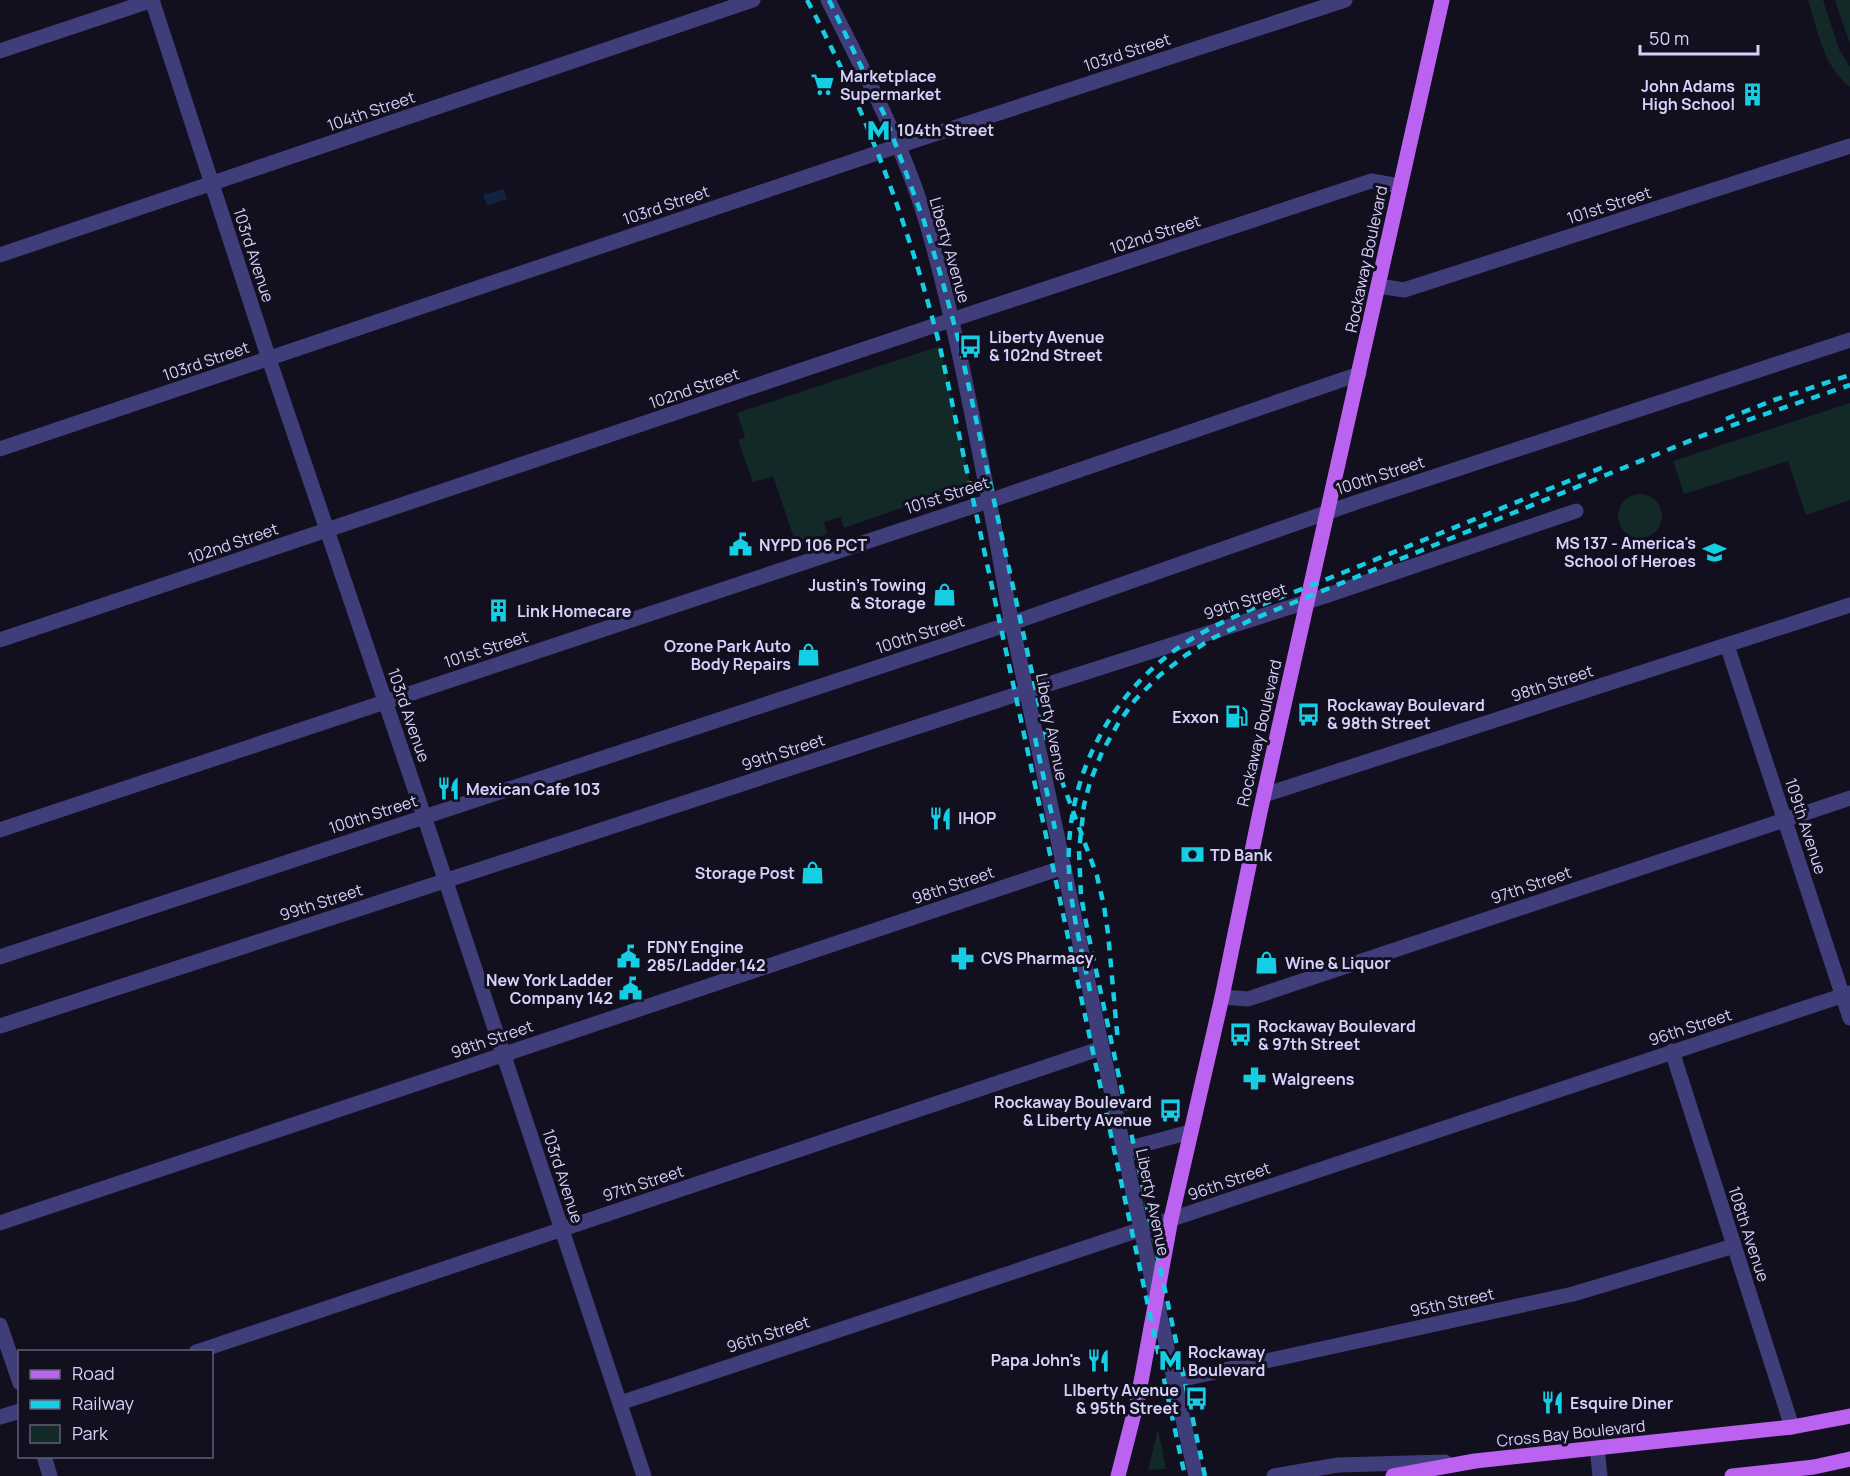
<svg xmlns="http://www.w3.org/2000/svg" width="1850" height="1476" viewBox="0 0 1850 1476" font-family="Manrope,sans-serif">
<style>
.green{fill:#122928}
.water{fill:#122341}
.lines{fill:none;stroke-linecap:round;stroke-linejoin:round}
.minor{stroke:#403e7a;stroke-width:15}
.major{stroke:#bc62f1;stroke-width:15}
.rail{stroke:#15cee4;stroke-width:4.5;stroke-dasharray:9 8;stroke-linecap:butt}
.labels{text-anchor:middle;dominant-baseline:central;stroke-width:6;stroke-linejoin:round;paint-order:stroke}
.street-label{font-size:16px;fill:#d6d1fb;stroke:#120f1f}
.poi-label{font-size:16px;font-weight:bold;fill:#d6d1fb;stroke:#120f1f;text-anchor:start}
</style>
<rect width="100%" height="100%" fill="#120f1f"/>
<path class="green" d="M1808,0H1823L1839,49L1850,67V87C1823,66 1818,31 1808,0Z
M1835,0H1850V44Z
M940,346L970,484L844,528L841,517L824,522L827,534L796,544L773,476L753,482L738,440L745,437L737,413Z
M1850,403V500L1806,515L1788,461L1684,494L1673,461Z
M1618 516a22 22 0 1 1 44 0a22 22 0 1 1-44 0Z
M1158,1429L1166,1469L1148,1470Z"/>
<path class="water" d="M504,189L507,199L487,206L483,195Z"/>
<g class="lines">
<path class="minor" d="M152,0L269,359L424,816L644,1476
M828,0C864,72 904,146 927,224C953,315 971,408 989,501C998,543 1004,587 1013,629C1074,911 1131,1195 1196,1476
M0,51L153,0
M0,255L753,0
M1379,286L1404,290L1850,146
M0,449L898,146L1345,0
M0,640L924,329L1371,181L1400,186
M1727,645L1850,1018
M1264,795L1850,605
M0,830L989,501L1359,374
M0,957L1012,623L1357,502L1850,340
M1222,997L1248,999L1850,798
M0,1026L1027,691L1328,595L1576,511
M1672,1051L1792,1427
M1123,1150L1190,1132
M0,1223L1064,867
M0,1325L20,1383
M196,1352L1102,1048
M1174,1381L1573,1294L1734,1246
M620,1403L1850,993
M0,1417L20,1411
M1597,1448L1600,1476
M44,1456L50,1476
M1274,1476L1338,1465L1445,1462"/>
<path class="major" d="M1118,1476L1138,1398L1171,1219L1222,997L1260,812L1442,0
M1393,1476L1475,1461L1792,1427L1850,1416
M1732,1476L1814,1467L1850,1459"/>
<path class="rail" d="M807,0C866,110 909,226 940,347L1185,1476
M829,0L885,116L924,221L941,276L959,342L1047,741L1097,876L1104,906L1108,933L1118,1043
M1726,419L1774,400L1850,375
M1035,738L1055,829
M1090,991C1082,951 1071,911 1069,871C1064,774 1115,682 1200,634C1243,610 1291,594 1337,575C1427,539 1516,502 1606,466
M1205,1476L1088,933L1081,896L1079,851L1084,805L1090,782L1102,752L1119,722L1135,700L1160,675L1186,655L1213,638L1251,620L1704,435L1850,385"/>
</g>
<defs>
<symbol id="supermarket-bare" viewBox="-9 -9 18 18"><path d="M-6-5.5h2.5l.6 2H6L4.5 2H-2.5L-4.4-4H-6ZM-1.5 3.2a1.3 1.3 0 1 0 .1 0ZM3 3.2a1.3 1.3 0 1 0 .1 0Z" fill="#15cee4" stroke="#120f1f" stroke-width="2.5" paint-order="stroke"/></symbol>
<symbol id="building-bare" viewBox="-9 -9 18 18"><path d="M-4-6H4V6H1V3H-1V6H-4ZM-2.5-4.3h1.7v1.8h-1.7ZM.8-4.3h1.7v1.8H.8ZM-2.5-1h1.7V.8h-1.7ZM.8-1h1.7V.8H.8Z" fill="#15cee4" stroke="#120f1f" stroke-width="2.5" paint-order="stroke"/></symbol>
<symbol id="metro-bare" viewBox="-9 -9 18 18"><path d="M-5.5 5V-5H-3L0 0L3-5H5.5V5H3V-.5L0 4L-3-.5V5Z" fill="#15cee4" stroke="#120f1f" stroke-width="2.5" paint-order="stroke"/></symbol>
<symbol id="bus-bare" viewBox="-9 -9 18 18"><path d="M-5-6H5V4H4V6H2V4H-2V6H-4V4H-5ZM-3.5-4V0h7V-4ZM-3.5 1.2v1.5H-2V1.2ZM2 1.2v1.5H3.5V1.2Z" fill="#15cee4" stroke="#120f1f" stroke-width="2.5" paint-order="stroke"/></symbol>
<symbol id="civic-bare" viewBox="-9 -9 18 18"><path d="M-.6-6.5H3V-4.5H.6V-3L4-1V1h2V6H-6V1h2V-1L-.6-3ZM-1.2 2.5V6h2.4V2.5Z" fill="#15cee4" stroke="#120f1f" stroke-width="2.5" paint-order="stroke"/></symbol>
<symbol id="school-bare" viewBox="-9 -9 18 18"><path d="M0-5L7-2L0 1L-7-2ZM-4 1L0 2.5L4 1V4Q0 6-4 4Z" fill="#15cee4" stroke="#120f1f" stroke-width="2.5" paint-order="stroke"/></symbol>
<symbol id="shop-bare" viewBox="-9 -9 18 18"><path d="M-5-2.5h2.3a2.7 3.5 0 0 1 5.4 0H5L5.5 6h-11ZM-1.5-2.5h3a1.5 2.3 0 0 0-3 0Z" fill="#15cee4" stroke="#120f1f" stroke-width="2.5" paint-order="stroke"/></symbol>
<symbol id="fuel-bare" viewBox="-9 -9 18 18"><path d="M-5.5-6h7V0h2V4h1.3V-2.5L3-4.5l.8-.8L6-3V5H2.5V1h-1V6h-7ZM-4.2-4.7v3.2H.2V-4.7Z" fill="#15cee4" stroke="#120f1f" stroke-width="2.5" paint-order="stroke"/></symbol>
<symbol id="restaurant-bare" viewBox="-9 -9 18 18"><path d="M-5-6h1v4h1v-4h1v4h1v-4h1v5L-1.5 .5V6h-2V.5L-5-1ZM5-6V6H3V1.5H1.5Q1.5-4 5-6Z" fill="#15cee4" stroke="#120f1f" stroke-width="2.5" paint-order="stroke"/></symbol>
<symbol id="bank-bare" viewBox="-9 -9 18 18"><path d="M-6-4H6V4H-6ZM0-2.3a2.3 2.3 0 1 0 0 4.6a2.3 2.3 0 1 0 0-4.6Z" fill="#15cee4" stroke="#120f1f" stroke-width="2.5" paint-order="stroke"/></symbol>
<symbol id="pharmacy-bare" viewBox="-9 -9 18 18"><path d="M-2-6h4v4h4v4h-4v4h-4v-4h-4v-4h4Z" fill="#15cee4" stroke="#120f1f" stroke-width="2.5" paint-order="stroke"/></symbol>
</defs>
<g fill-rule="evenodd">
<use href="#supermarket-bare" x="806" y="68" width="33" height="33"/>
<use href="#building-bare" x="1736" y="78" width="33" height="33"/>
<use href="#metro-bare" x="862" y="114" width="33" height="33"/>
<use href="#bus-bare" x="954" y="330" width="33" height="33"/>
<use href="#civic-bare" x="724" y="528" width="33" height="33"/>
<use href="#school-bare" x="1698" y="536" width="33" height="33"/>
<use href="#shop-bare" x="928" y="578" width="33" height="33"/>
<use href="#building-bare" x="482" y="594" width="33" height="33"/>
<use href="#shop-bare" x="792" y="638" width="33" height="33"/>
<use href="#bus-bare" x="1292" y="698" width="33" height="33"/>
<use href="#fuel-bare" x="1220" y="700" width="33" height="33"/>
<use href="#restaurant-bare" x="432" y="772" width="33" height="33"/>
<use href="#restaurant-bare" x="924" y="802" width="33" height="33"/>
<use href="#bank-bare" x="1176" y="838" width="33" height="33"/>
<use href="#shop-bare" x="796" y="856" width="33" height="33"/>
<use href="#civic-bare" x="612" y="940" width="33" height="33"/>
<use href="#pharmacy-bare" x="946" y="942" width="33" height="33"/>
<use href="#shop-bare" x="1250" y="946" width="33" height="33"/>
<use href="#civic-bare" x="614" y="972" width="33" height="33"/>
<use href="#bus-bare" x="1224" y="1018" width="33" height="33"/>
<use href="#pharmacy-bare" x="1238" y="1062" width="33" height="33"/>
<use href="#bus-bare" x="1154" y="1094" width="33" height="33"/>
<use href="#restaurant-bare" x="1082" y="1344" width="33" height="33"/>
<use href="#metro-bare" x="1154" y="1344" width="33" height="33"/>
<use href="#bus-bare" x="1180" y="1382" width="33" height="33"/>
<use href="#restaurant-bare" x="1536" y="1386" width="33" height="33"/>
</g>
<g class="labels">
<g class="street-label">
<text transform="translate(1127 52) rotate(-18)">103rd Street</text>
<text transform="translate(371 111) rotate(-19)">104th Street</text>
<text transform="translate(666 205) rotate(-19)">103rd Street</text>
<text transform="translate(1609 205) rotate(-18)">101st Street</text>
<text transform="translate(1155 234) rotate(-18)">102nd Street</text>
<text transform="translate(950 250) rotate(74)">Liberty Avenue</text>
<text transform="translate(254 255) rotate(72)">103rd Avenue</text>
<text transform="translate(1366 259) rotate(-78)">Rockaway Boulevard</text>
<text transform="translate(206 361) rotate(-19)">103rd Street</text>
<text transform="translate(694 388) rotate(-19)">102nd Street</text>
<text transform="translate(1380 475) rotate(-18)">100th Street</text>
<text transform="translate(947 495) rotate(-18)">101st Street</text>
<text transform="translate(233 543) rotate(-19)">102nd Street</text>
<text transform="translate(1245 601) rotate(-18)">99th Street</text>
<text transform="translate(920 634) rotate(-18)">100th Street</text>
<text transform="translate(486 649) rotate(-18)">101st Street</text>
<text transform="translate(1552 683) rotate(-18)">98th Street</text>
<text transform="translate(409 715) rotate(71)">103rd Avenue</text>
<text transform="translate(1052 727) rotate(79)">Liberty Avenue</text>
<text transform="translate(1259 733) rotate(-77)">Rockaway Boulevard</text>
<text transform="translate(783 752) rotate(-18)">99th Street</text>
<text transform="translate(373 814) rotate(-18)">100th Street</text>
<text transform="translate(1806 826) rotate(72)">109th Avenue</text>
<text transform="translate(953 885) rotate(-19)">98th Street</text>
<text transform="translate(1531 885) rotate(-19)">97th Street</text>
<text transform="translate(321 902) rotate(-18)">99th Street</text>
<text transform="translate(1690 1027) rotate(-18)">96th Street</text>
<text transform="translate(492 1039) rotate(-19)">98th Street</text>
<text transform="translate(563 1176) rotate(72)">103rd Avenue</text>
<text transform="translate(1229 1181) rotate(-19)">96th Street</text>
<text transform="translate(643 1183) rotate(-18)">97th Street</text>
<text transform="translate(1153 1202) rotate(78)">Liberty Avenue</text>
<text transform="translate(1749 1234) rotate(72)">108th Avenue</text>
<text transform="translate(1452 1302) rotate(-12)">95th Street</text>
<text transform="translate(768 1334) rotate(-18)">96th Street</text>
<text transform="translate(1571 1433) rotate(-6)">Cross Bay Boulevard</text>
</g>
<g class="poi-label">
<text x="840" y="76">Marketplace<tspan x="840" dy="18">Supermarket</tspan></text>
<text x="1735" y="86" text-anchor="end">John Adams<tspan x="1735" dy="18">High School</tspan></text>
<text x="897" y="130">104th Street</text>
<text x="989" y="337">Liberty Avenue<tspan x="989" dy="18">&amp; 102nd Street</tspan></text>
<text x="1696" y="543" text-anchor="end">MS 137 - America's<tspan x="1696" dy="18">School of Heroes</tspan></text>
<text x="759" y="545">NYPD 106 PCT</text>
<text x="926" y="585" text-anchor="end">Justin's Towing<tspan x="926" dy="18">&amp; Storage</tspan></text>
<text x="517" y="611">Link Homecare</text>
<text x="791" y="646" text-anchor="end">Ozone Park Auto<tspan x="791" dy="18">Body Repairs</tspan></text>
<text x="1327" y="705">Rockaway Boulevard<tspan x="1327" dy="18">&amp; 98th Street</tspan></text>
<text x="1219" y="717" text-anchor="end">Exxon</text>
<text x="466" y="789">Mexican Cafe 103</text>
<text x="958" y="818">IHOP</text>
<text x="1210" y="855">TD Bank</text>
<text x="795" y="873" text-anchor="end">Storage Post</text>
<text x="647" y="947">FDNY Engine<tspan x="647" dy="18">285/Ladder 142</tspan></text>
<text x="981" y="958">CVS Pharmacy</text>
<text x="1285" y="963">Wine &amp; Liquor</text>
<text x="613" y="980" text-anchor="end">New York Ladder<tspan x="613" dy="18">Company 142</tspan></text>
<text x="1258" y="1026">Rockaway Boulevard<tspan x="1258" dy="18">&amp; 97th Street</tspan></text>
<text x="1272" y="1079">Walgreens</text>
<text x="1152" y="1102" text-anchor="end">Rockaway Boulevard<tspan x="1152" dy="18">&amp; Liberty Avenue</tspan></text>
<text x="1188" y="1352">Rockaway<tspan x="1188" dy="18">Boulevard</tspan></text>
<text x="1081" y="1360" text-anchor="end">Papa John's</text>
<text x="1179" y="1390" text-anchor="end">LIberty Avenue<tspan x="1179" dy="18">&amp; 95th Street</tspan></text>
<text x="1570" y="1403">Esquire Diner</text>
</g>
</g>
<rect x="18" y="1350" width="195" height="108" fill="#120f1f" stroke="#605d77" stroke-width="1.5"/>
<rect x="30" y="1370" width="30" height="9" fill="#bc62f1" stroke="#605d77" stroke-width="1.5"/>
<text x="72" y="1380" font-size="18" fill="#d6d1fb">Road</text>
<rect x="30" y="1400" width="30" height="9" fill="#15cee4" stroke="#605d77" stroke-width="1.5"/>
<text x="72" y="1410" font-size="18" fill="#d6d1fb">Railway</text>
<rect x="30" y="1425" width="30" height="18" fill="#122928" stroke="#605d77" stroke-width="1.5"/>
<text x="72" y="1440" font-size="18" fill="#d6d1fb">Park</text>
<path d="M1640 45v9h118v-9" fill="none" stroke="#d6d1fb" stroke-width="3"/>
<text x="1649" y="45" font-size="18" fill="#d6d1fb" stroke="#120f1f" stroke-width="4.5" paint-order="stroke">50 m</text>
</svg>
